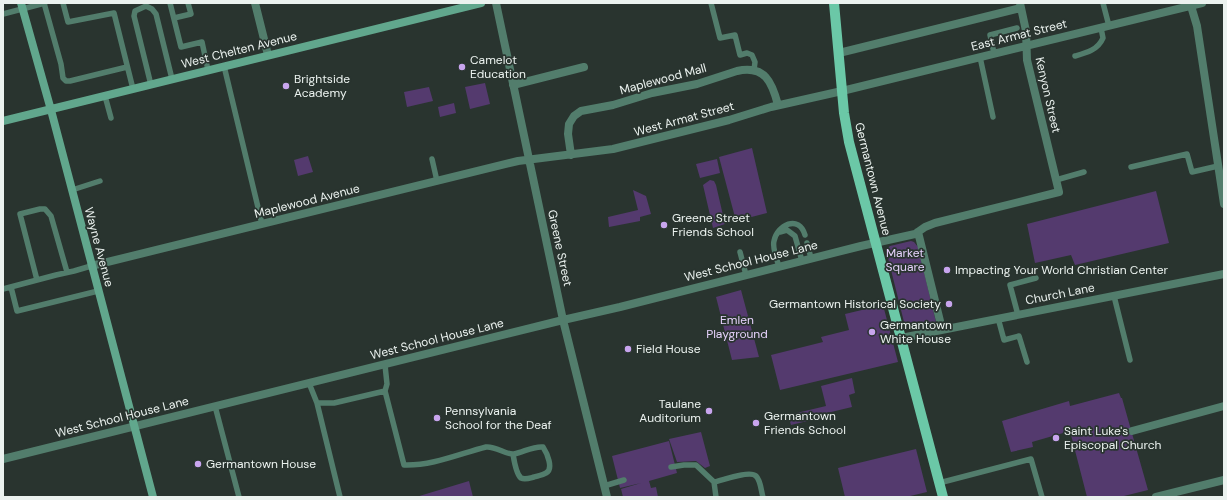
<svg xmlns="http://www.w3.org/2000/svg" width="1227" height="500" viewBox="0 0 1227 500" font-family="'DM Sans',sans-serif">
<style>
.green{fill:#543a6e}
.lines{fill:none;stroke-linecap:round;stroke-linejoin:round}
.lane{stroke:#527d6c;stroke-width:5.5}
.street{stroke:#527d6c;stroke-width:8}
.secondary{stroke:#61a78d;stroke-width:8}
.primary{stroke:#6bc8a7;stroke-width:10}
.poi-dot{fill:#c8a5ee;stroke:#29342f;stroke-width:1.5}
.labels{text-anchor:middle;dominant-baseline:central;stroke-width:3.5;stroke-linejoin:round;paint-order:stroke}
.street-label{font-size:12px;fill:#ebf2ef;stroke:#29342f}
.poi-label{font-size:12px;fill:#ebf2ef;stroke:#29342f;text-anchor:start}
.park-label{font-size:12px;fill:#e5d1fb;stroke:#29342f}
</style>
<rect width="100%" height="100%" fill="#29342f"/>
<path class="green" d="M485,83L490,104L470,109L465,87Z
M429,87L433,101L407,107L404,92Z
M454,103L456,113L440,117L438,107Z
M752,148L767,213L736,221L719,157Z
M308,156L313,172L298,176L294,160Z
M717,159L720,173L700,178L696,164Z
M710,180L714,181L716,185L725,224L713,228L703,185Z
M633,190L646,196L651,214L640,217V221L609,227L608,217L638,210Z
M1156,191L1169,243L1075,265L1071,255L1035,263L1027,224Z
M911,241L914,242L918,247L936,322L933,326L910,330H908L905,326L886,250L890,246Z
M741,290L759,357L732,360L716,297Z
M883,305L898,362L780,390L771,355L823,342L821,337L849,330L845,314Z
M852,378L855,393L849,395L852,407L827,413L828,416L791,425L788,415L826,406L821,386Z
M1119,393L1121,398H1122L1148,490L1120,497H1087L1070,431L1032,442L1033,447L1011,452L1002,421L1069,401L1070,406Z
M701,432L710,466L705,468L696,461L677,462L669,439Z
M669,441L677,473L649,481L651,488L656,487L658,497H623L621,489L641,483L620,488L612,456Z
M916,449L927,492L906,497H845L838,468Z
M469,481L473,497H416Z"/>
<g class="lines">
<path class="lane" d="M44,3L61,64L63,78L66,81H70L127,67
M63,3L68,22L114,13L133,89
M170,3L181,47L202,42L208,70
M711,3L720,38L735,35L740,55L747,53L752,55L755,62L754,70
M1103,3L1109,26
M3,14L45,3
M174,18L191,14L188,3
M994,53L990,35L1017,28
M1075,56C1086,53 1098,50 1103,38L1101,28
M980,57L993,117
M224,66L262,224
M151,85L134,16L135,11L146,6L152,9L156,14L172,79
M105,96L111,118
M432,159L437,181
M1131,167L1187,154L1192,172L1218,166
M1056,180L1084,172
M72,190L100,181
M780,232L787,230L795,236L802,261
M807,243L811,258
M740,252L746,275
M779,267C777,259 772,248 774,241C777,225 799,214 805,235
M37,280L20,214L40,209H45L51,216L67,272
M11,287L17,311L98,291
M3,289L56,275L74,271L91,266
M1114,296L1130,360
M1018,315L1010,285L1036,278
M998,318L1004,340L1019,336L1027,362
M309,383L317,403L340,497
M385,391L404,465C432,466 459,454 486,447C496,446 506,455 514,454C524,452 533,446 543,447C547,453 554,469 546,473C543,475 537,476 534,477C530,478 525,480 521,478C516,474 514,460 513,454
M317,403H334L385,391L387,384L385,365
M215,406L239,497
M671,467L684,465H696L714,482
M939,483L1031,459L1042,497
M604,486L624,480
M716,497L714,482C723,480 750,470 756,476C761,481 761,491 763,497"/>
<path class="street" d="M255,3L268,55
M496,3L563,320L607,497
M1191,6L1197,26L1224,204
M839,53L1021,8
M513,85L584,67
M571,155L568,134L569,124L574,116L581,111L613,105L652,93L697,84L737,71C765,65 772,82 778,105
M918,232L942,329
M91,266L518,161L613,149L729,120L771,107L842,91L1202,3
M901,338L1224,274
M1132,431L1224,406
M3,459L563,320L620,307L861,246L915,234L925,227L935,223L1059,192L1027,60L1026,31L1020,3
M1156,497L1224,480"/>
<path class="secondary" d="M21,3L51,110L153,497
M3,121L481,3"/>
<path class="primary" d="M834,3L844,113L849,142L943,497"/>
</g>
<g class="poi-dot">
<circle cx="462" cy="67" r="4"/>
<circle cx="286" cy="86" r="4"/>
<circle cx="664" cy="225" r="4"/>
<circle cx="947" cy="270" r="4"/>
<circle cx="949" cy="304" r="4"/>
<circle cx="872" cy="332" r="4"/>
<circle cx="628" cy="349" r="4"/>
<circle cx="709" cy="411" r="4"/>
<circle cx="437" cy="418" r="4"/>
<circle cx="756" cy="423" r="4"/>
<circle cx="1056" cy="438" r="4"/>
<circle cx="198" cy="464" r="4"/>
</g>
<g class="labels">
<g class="street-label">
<text transform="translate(1019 35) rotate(-14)">East Armat Street</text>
<text transform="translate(239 50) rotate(-14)">West Chelten Avenue</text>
<text transform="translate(663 79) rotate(-15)">Maplewood Mall</text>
<text transform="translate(1048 95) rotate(77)">Kenyon Street</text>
<text transform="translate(684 119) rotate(-15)">West Armat Street</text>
<text transform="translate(873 179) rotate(76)">Germantown Avenue</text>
<text transform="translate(307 201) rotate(-14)">Maplewood Avenue</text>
<text transform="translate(99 247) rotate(75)">Wayne Avenue</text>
<text transform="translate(560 248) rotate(78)">Greene Street</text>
<text transform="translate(751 261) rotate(-14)">West School House Lane</text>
<text transform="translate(1060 294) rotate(-11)">Church Lane</text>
<text transform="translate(437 339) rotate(-14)">West School House Lane</text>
<text transform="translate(122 417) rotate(-14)">West School House Lane</text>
</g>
<g class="poi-label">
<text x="470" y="60">Camelot<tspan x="470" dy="14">Education</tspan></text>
<text x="294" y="79">Brightside<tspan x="294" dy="14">Academy</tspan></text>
<text x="672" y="218">Greene Street<tspan x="672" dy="14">Friends School</tspan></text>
<text x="955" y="270">Impacting Your World Christian Center</text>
<text x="941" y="304" text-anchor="end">Germantown Historical Society</text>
<text x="880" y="325">Germantown<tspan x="880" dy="14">White House</tspan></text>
<text x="636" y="349">Field House</text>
<text x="701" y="404" text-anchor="end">Taulane<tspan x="701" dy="14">Auditorium</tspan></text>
<text x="445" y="411">Pennsylvania<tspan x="445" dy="14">School for the Deaf</tspan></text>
<text x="764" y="416">Germantown<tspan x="764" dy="14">Friends School</tspan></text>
<text x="1064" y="431">Saint Luke's<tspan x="1064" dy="14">Episcopal Church</tspan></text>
<text x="206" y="464">Germantown House</text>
</g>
<g class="park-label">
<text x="905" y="253">Market<tspan x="905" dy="14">Square</tspan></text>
<text x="737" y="320">Emlen<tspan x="737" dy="14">Playground</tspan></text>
</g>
</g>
<rect width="1227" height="500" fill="none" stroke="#ebf2ef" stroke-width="8"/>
</svg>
